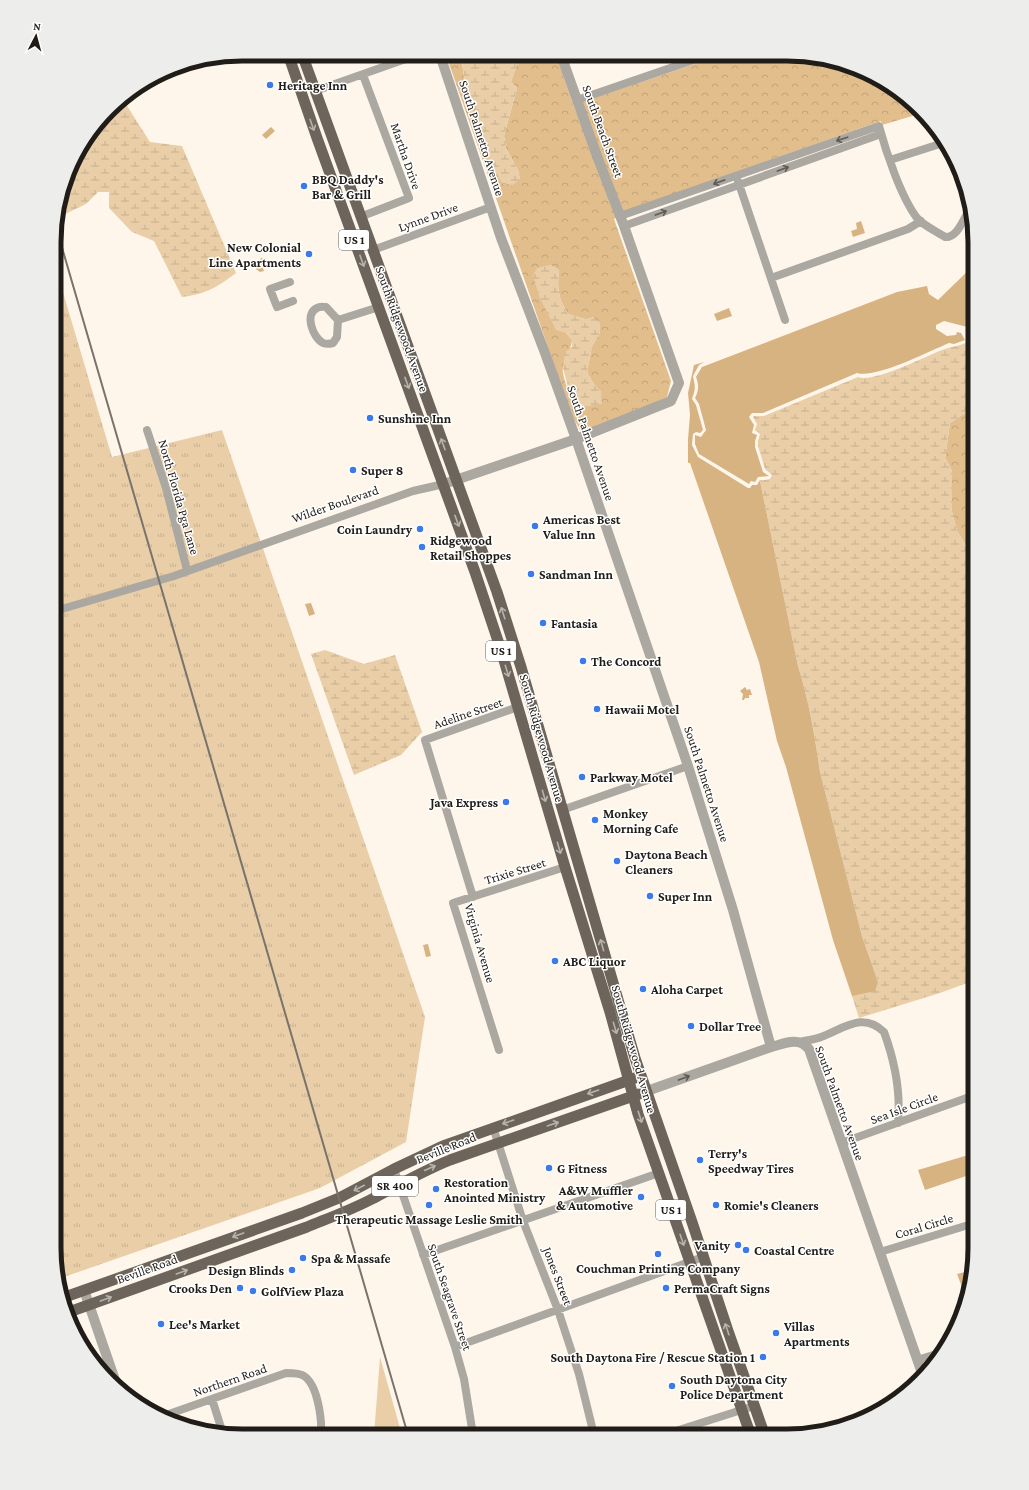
<svg xmlns="http://www.w3.org/2000/svg" width="1029" height="1490" viewBox="0 0 1029 1490" font-family="'Crimson Pro',serif">
<style>
.grass{fill:url(#grass-tufts)}
.forest{fill:url(#forest-crowns);fill-rule:evenodd}
.wetland{fill:url(#wetland-marsh)}
.green{fill:#e9cea8}
.water{fill:#d7b382}
.lines{fill:none;stroke-linecap:round;stroke-linejoin:round}
.minor{stroke:#aba7a1;stroke-width:8}
.tertiary{stroke:#aba7a1;stroke-width:10}
.primary{stroke:#6d655b;stroke-width:11}
.rail{stroke:#79736c;stroke-width:2}
.oneway{stroke:#b6b2ad}
.oneway2{stroke:#5f5b55}
.poi-dot{fill:#3c7ae9;stroke:#fff;stroke-width:1.5}
.labels{text-anchor:middle;dominant-baseline:central;stroke-width:3;stroke-linejoin:round;paint-order:stroke}
.shield{fill:#fff;stroke:#63605d;stroke-width:1}
.shield-label{font-size:12px;font-weight:bold;fill:#201c17}
.poi-label{font-size:13px;font-weight:bold;fill:#201c17;stroke:#fff;text-anchor:start}
.street-label{font-size:13px;fill:#201c17;stroke:#fff}
.rim{fill:none;stroke:#201c17;stroke-width:5}
</style>
<defs>
<pattern id="grass-tufts" width="24" height="20" patternUnits="userSpaceOnUse"><rect width="24" height="20" fill="#e9cea8"/><path d="M3 7l-1-3M5 7V3M7 7l1-3M15 17l-1-3M17 17v-4M19 17l1-3" fill="none" stroke="#c8b090"/></pattern>
<pattern id="forest-crowns" width="20" height="18" patternUnits="userSpaceOnUse"><rect width="20" height="18" fill="#e2be8d"/><path d="M2 6a3 3 0 1 1 6 0M12 15a3 3 0 1 1 6 0" fill="none" stroke="#c2a379"/></pattern>
<pattern id="wetland-marsh" width="20" height="14" patternUnits="userSpaceOnUse"><rect width="20" height="14" fill="#e9cea8"/><path d="M1 5h8M5 5V1M11 12h8M15 12V8" fill="none" stroke="#c8b090"/></pattern>
</defs>
<rect width="100%" height="100%" fill="#fef6eb"/>
<path class="grass" d="M56,269L112,457L222,430L425,1017L406,1142L320,1188L61,1278L54,1248Z"/>
<path class="forest" d="M446,55H461L467,99L473,116L483,136L488,158L520,179L518,170L506,148L504,136L517,88L511,82L520,55H556L573,104L617,217L614,219L671,381L667,397L645,407L582,433L572,416ZM550,265L559,270C557,288 558,298 568,314L585,319L600,333L592,346L587,372L593,383L601,392L574,403C570,396 561,374 563,367C566,357 571,350 572,340L566,333Z
M721,55L811,56L858,68L901,93L919,114L882,125L881,121L622,212L582,102Z
M975,406V442L972,449L975,457V555L969,550L957,531L952,512V471L945,458L950,423Z"/>
<path class="wetland" d="M461,55H520L511,82L517,88L504,136L506,148L518,170L520,179L513,185L502,183L488,158L483,136L473,116L467,99Z
M122,98L150,142L182,146L236,273C216,288 206,294 182,297L154,241L132,232L109,208V192H98L86,204L59,217L58,212L79,148L118,101Z
M550,265L559,270C557,288 558,298 568,314L585,319L594,317L600,323V333L592,346L587,372L593,383L601,392L602,404L582,407L574,403L570,395L563,368L565,352L572,347V340L566,333L556,330L539,296L533,275L537,268Z
M972,332H975V406L950,423L945,458L952,471V512L957,531L969,549L975,555V980L940,993L859,1018L852,996L878,982L862,936L820,772C815,737 809,701 798,666L760,481L770,479L772,475L765,469L758,446V441L760,434L755,430L757,424L753,417L754,416H764L858,377C874,383 924,357 942,350C950,347 958,346 966,343L968,340L967,334Z
M325,650L364,664L395,655L422,732L401,755L354,775L311,654Z"/>
<path class="green" d="M380,1357L402,1435H374Z"/>
<path class="water" d="M271,127L275,131L266,139L262,135Z
M861,221L865,233L853,237L851,231L857,229L856,223Z
M261,258L264,259L265,260L262,266L264,271L260,272L256,269V266Z
M975,264V329L944,321L936,325V329L947,336L956,335L957,332L961,333L965,340L954,344L949,343C930,351 875,379 857,373L763,413H752L749,417L754,425L752,433L757,435L755,441V447L763,472L769,476L758,477L755,482L751,481L749,484L699,454L695,444V435L701,437L706,430L699,404L695,398C699,390 699,385 696,377L702,367L897,292L927,286L929,294L938,300Z
M729,308L732,316L717,321L714,314Z
M704,362L699,365L693,376C695,387 696,388 692,399L696,405L703,430L700,433L696,432L693,434L692,445L698,457L748,488H750L752,485H757L760,480H763L760,481L798,666C809,701 815,737 820,772L862,936L878,982L875,991L852,996L833,940L786,767L777,741L759,662L690,463H688V439L690,415L688,393L694,365Z
M311,603L315,614L309,616L305,604Z
M745,687L747,690L750,689L752,695H749V698H745L744,700H742L743,694L740,691Z
M428,944L431,956L426,957L423,945Z
M975,1153V1173L925,1190L918,1170Z
M973,1270L968,1294L965,1295L957,1274Z"/>
<g class="lines">
<path class="minor" d="M315,91L417,55
M577,100L708,55
M890,160L943,143
M738,181L785,320
M620,216L879,126C886,152 901,197 917,218C924,226 936,231 945,237C957,238 963,220 968,212
M360,217L409,198L363,75
M624,226L881,134
M373,250L491,207
M771,278L908,229L921,221
M290,282L270,289L277,307L293,301
M338,320L337,337L333,343C329,344 326,344 323,343C313,338 304,314 317,308C320,306 323,307 326,307L338,320L379,307
M147,430L166,488L187,570
M55,611L174,576L413,491L444,484
M562,810L688,766
M473,897L425,740L518,707
M799,1042C806,1040 814,1040 821,1037C843,1029 863,1011 884,1032C895,1062 901,1091 898,1123
M499,1050L453,903L565,867
M493,1127L523,1221L558,1310L579,1374L594,1435
M841,1143L975,1095
M394,1169L455,1347L464,1379L473,1435
M880,1252L975,1223
M423,1255L659,1173
M455,1347L703,1257
M917,1360L943,1352
M212,1399L223,1434
M166,1415L286,1373C292,1373 300,1373 304,1376C318,1385 322,1420 321,1435
M660,1436L754,1406"/>
<path class="tertiary" d="M440,55L501,238L545,353L576,439L688,766L733,910L771,1047
M444,484L576,439L671,401L679,383L624,226L597,156L561,55
M647,1091L771,1047C780,1045 792,1039 801,1043C804,1044 807,1047 809,1049L923,1376
M84,1290L117,1386"/>
<path class="primary" d="M288,54L317,138L475,572L501,650L565,867L610,1012L638,1114L751,1436
M302,54L497,592L521,667L635,1058L692,1222L728,1331L765,1436
M65,1297L302,1213L339,1198L394,1169L443,1146L635,1078
M69,1312L307,1227C329,1218 351,1210 372,1199C398,1185 423,1171 450,1160L639,1094"/>
<path class="rail" d="M56,227L408,1435"/>
</g>
<defs><path id="oneway-shaft" d="M-6 0H5M1.5-3L5.5 0L1.5 3" fill="none" stroke-width="1.6" stroke-linecap="round" stroke-linejoin="round"/></defs>
<g class="oneway">
<use href="#oneway-shaft" transform="translate(312 125) rotate(71)"/>
<use href="#oneway-shaft" transform="translate(362 261) rotate(70)"/>
<use href="#oneway-shaft" transform="translate(407 383) rotate(70)"/>
<use href="#oneway-shaft" transform="translate(443 444) rotate(-110)"/>
<use href="#oneway-shaft" transform="translate(457 521) rotate(70)"/>
<use href="#oneway-shaft" transform="translate(503 613) rotate(-108)"/>
<use href="#oneway-shaft" transform="translate(507 671) rotate(73)"/>
<use href="#oneway-shaft" transform="translate(544 796) rotate(74)"/>
<use href="#oneway-shaft" transform="translate(559 848) rotate(74)"/>
<use href="#oneway-shaft" transform="translate(602 945) rotate(-106)"/>
<use href="#oneway-shaft" transform="translate(615 1028) rotate(74)"/>
<use href="#oneway-shaft" transform="translate(593 1092) rotate(161)"/>
<use href="#oneway-shaft" transform="translate(640 1117) rotate(72)"/>
<use href="#oneway-shaft" transform="translate(508 1122) rotate(161)"/>
<use href="#oneway-shaft" transform="translate(553 1124) rotate(-19)"/>
<use href="#oneway-shaft" transform="translate(430 1168) rotate(-24)"/>
<use href="#oneway-shaft" transform="translate(359 1188) rotate(153)"/>
<use href="#oneway-shaft" transform="translate(238 1235) rotate(160)"/>
<use href="#oneway-shaft" transform="translate(682 1240) rotate(71)"/>
<use href="#oneway-shaft" transform="translate(182 1272) rotate(-20)"/>
<use href="#oneway-shaft" transform="translate(106 1299) rotate(-20)"/>
<use href="#oneway-shaft" transform="translate(727 1329) rotate(-109)"/>
</g>
<g class="oneway2">
<use href="#oneway-shaft" transform="translate(842 139) rotate(162)"/>
<use href="#oneway-shaft" transform="translate(783 169) rotate(-20)"/>
<use href="#oneway-shaft" transform="translate(719 182) rotate(160)"/>
<use href="#oneway-shaft" transform="translate(661 213) rotate(-20)"/>
<use href="#oneway-shaft" transform="translate(684 1078) rotate(-20)"/>
</g>
<g class="poi-dot">
<circle cx="270" cy="85" r="4"/>
<circle cx="304" cy="186" r="4"/>
<circle cx="309" cy="254" r="4"/>
<circle cx="370" cy="418" r="4"/>
<circle cx="353" cy="470" r="4"/>
<circle cx="535" cy="526" r="4"/>
<circle cx="420" cy="529" r="4"/>
<circle cx="422" cy="547" r="4"/>
<circle cx="531" cy="574" r="4"/>
<circle cx="543" cy="623" r="4"/>
<circle cx="583" cy="661" r="4"/>
<circle cx="597" cy="709" r="4"/>
<circle cx="582" cy="777" r="4"/>
<circle cx="506" cy="802" r="4"/>
<circle cx="595" cy="820" r="4"/>
<circle cx="617" cy="861" r="4"/>
<circle cx="650" cy="896" r="4"/>
<circle cx="555" cy="961" r="4"/>
<circle cx="643" cy="989" r="4"/>
<circle cx="691" cy="1026" r="4"/>
<circle cx="700" cy="1160" r="4"/>
<circle cx="549" cy="1168" r="4"/>
<circle cx="436" cy="1189" r="4"/>
<circle cx="641" cy="1197" r="4"/>
<circle cx="429" cy="1205" r="4"/>
<circle cx="716" cy="1205" r="4"/>
<circle cx="738" cy="1245" r="4"/>
<circle cx="746" cy="1250" r="4"/>
<circle cx="658" cy="1254" r="4"/>
<circle cx="303" cy="1258" r="4"/>
<circle cx="292" cy="1270" r="4"/>
<circle cx="240" cy="1288" r="4"/>
<circle cx="666" cy="1288" r="4"/>
<circle cx="253" cy="1291" r="4"/>
<circle cx="161" cy="1324" r="4"/>
<circle cx="776" cy="1333" r="4"/>
<circle cx="763" cy="1357" r="4"/>
<circle cx="672" cy="1386" r="4"/>
</g>
<g class="labels">
<g class="shield">
<rect x="339" y="230" width="30" height="20" rx="3"/>
<rect x="486" y="641" width="30" height="20" rx="3"/>
<rect x="372" y="1176" width="46" height="20" rx="3"/>
<rect x="656" y="1200" width="30" height="20" rx="3"/>
</g>
<g class="shield-label">
<text x="354" y="240">US 1</text>
<text x="501" y="651">US 1</text>
<text x="395" y="1186">SR 400</text>
<text x="671" y="1210">US 1</text>
</g>
<g class="poi-label">
<text x="278" y="85">Heritage Inn</text>
<text x="312" y="179">BBQ Daddy's<tspan x="312" dy="15">Bar &amp; Grill</tspan></text>
<text x="301" y="247" text-anchor="end">New Colonial<tspan x="301" dy="15">Line Apartments</tspan></text>
<text x="378" y="418">Sunshine Inn</text>
<text x="361" y="470">Super 8</text>
<text x="543" y="519">Americas Best<tspan x="543" dy="15">Value Inn</tspan></text>
<text x="412" y="529" text-anchor="end">Coin Laundry</text>
<text x="430" y="540">Ridgewood<tspan x="430" dy="15">Retail Shoppes</tspan></text>
<text x="539" y="574">Sandman Inn</text>
<text x="551" y="623">Fantasia</text>
<text x="591" y="661">The Concord</text>
<text x="605" y="709">Hawaii Motel</text>
<text x="590" y="777">Parkway Motel</text>
<text x="498" y="802" text-anchor="end">Java Express</text>
<text x="603" y="813">Monkey<tspan x="603" dy="15">Morning Cafe</tspan></text>
<text x="625" y="854">Daytona Beach<tspan x="625" dy="15">Cleaners</tspan></text>
<text x="658" y="896">Super Inn</text>
<text x="563" y="961">ABC Liquor</text>
<text x="651" y="989">Aloha Carpet</text>
<text x="699" y="1026">Dollar Tree</text>
<text x="708" y="1153">Terry's<tspan x="708" dy="15">Speedway Tires</tspan></text>
<text x="557" y="1168">G Fitness</text>
<text x="444" y="1182">Restoration<tspan x="444" dy="15">Anointed Ministry</tspan></text>
<text x="633" y="1190" text-anchor="end">A&amp;W Muffler<tspan x="633" dy="15">&amp; Automotive</tspan></text>
<text x="724" y="1205">Romie's Cleaners</text>
<text x="429" y="1219" text-anchor="middle">Therapeutic Massage Leslie Smith</text>
<text x="730" y="1245" text-anchor="end">Vanity</text>
<text x="754" y="1250">Coastal Centre</text>
<text x="311" y="1258">Spa &amp; Massafe</text>
<text x="658" y="1268" text-anchor="middle">Couchman Printing Company</text>
<text x="284" y="1270" text-anchor="end">Design Blinds</text>
<text x="232" y="1288" text-anchor="end">Crooks Den</text>
<text x="674" y="1288">PermaCraft Signs</text>
<text x="261" y="1291">GolfView Plaza</text>
<text x="169" y="1324">Lee's Market</text>
<text x="784" y="1326">Villas<tspan x="784" dy="15">Apartments</tspan></text>
<text x="755" y="1357" text-anchor="end">South Daytona Fire / Rescue Station 1</text>
<text x="680" y="1379">South Daytona City<tspan x="680" dy="15">Police Department</tspan></text>
</g>
<g class="street-label">
<text transform="translate(603 131) rotate(70)">South Beach Street</text>
<text transform="translate(482 138) rotate(72)">South Palmetto Avenue</text>
<text transform="translate(406 156) rotate(71)">Martha Drive</text>
<text transform="translate(428 217) rotate(-20)">Lynne Drive</text>
<text transform="translate(402 329) rotate(70)">South Ridgewood Avenue</text>
<text transform="translate(591 443) rotate(71)">South Palmetto Avenue</text>
<text transform="translate(179 497) rotate(74)">North Florida Pga Lane</text>
<text transform="translate(335 504) rotate(-19)">Wilder Boulevard</text>
<text transform="translate(468 713) rotate(-19)">Adeline Street</text>
<text transform="translate(542 738) rotate(74)">South Ridgewood Avenue</text>
<text transform="translate(707 784) rotate(72)">South Palmetto Avenue</text>
<text transform="translate(515 871) rotate(-17)">Trixie Street</text>
<text transform="translate(480 943) rotate(74)">Virginia Avenue</text>
<text transform="translate(634 1049) rotate(74)">South Ridgewood Avenue</text>
<text transform="translate(840 1103) rotate(70)">South Palmetto Avenue</text>
<text transform="translate(904 1108) rotate(-20)">Sea Isle Circle</text>
<text transform="translate(446 1148) rotate(-22)">Beville Road</text>
<text transform="translate(924 1226) rotate(-17)">Coral Circle</text>
<text transform="translate(147 1269) rotate(-20)">Beville Road</text>
<text transform="translate(558 1276) rotate(69)">Jones Street</text>
<text transform="translate(450 1297) rotate(71)">South Seagrave Street</text>
<text transform="translate(230 1380) rotate(-19)">Northern Road</text>
</g>
</g>
<path d="M0 0H1029V1490H0ZM242 61H787A181 181 0 0 1 968 242V1248A181 181 0 0 1 787 1429H242A181 181 0 0 1 61 1248V242A181 181 0 0 1 242 61Z" fill="#ededec" fill-rule="evenodd"/>
<path class="rim" d="M242 61H787A181 181 0 0 1 968 242V1248A181 181 0 0 1 787 1429H242A181 181 0 0 1 61 1248V242A181 181 0 0 1 242 61Z"/>
<g transform="translate(36 36) rotate(6)" stroke="#ffffff" stroke-width="3" paint-order="stroke">
<path d="M0-3L7 15L0 10L-7 15Z" fill="#201c17"/>
<text y="-6" font-size="11" font-weight="bold" text-anchor="middle" fill="#201c17">N</text>
</g>
</svg>
